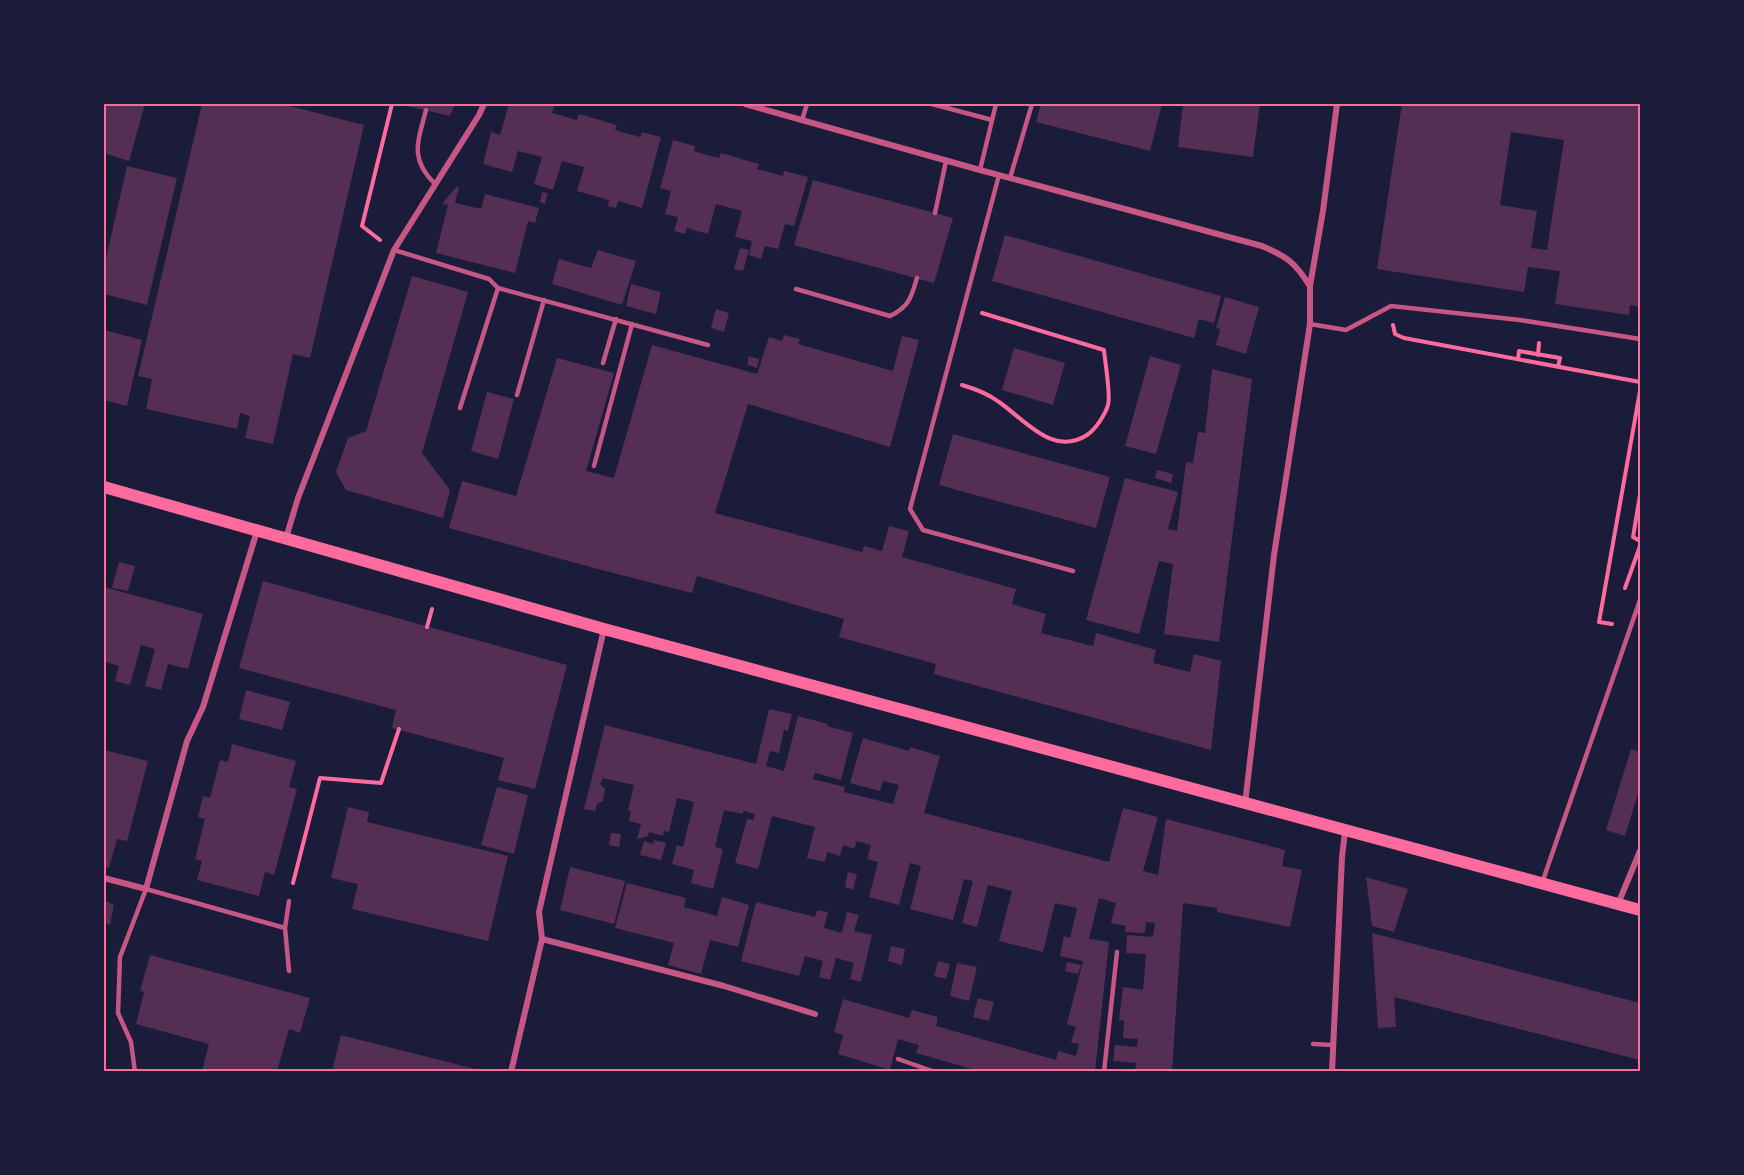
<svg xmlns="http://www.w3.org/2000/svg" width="1744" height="1175" viewBox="0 0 1744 1175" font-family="'PT Sans Narrow',sans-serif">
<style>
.building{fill:#542f53;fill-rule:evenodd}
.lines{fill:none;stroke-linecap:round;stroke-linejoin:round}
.path{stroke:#ff6b9d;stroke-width:4}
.service{stroke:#c65784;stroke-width:4.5}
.minor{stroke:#c65784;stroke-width:6}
.secondary{stroke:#ff6b9d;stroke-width:12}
.neatline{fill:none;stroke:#ff6b9d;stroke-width:2}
</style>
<rect width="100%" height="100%" fill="#1b1b3a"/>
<path class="building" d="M104,104H145L129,161L104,153Z
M202,104H282L364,125L310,358L293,354L273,444L245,438L250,416L240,413L237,429L146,409L152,379L138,376Z
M408,104H455L450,116L407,106Z
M509,104H521L531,106V104H545L554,106L552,113L577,120L579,114L617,125L615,130L640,137L642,132L661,137L642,208L618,201L616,208L608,206L609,200L577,191L584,167L562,161L553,190L534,184L542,157L518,151L512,172L483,164L491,132L500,135Z
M1041,104H1162L1150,151L1036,122Z
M1183,104H1260L1253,157L1178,147Z
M1402,104H1640V307L1630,305L1629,315L1555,304L1560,271L1528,267L1524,292L1377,269ZM1511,132L1564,140L1547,250L1531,248L1537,211L1500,205Z
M673,140L695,146L694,151L707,155L719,158L721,153L759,164L757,169L783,176L784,171L808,177L794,226L785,224L778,249L765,246L761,259L749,255L752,241L735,237L742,211L716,204L708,234L687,228L685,234L674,231L678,217L665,214L671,191L660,188Z
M127,166L177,178L147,305L104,294V267Z
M813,180L953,218L934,283L794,245Z
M456,187H459L455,203L481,209L485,194L539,208L535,223L528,221L515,273L436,253L448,205L442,204Z
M542,192L548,193L545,204L540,202Z
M1005,235L1221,296L1214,323L1199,319L1194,338L992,281Z
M740,248L749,250L743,271L734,269Z
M598,250L636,261L622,305L552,284L559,259L591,268Z
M412,276L468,292L422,453L450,490L443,518L346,490L336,472L348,438L366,431Z
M631,284L661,292L656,314L626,306Z
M1225,297L1259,307L1246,354L1216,345L1220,329L1216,328Z
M716,309L729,313L724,332L711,328Z
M104,330L142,340L127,406L104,400Z
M784,335L800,339L798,344L893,371L902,336L919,340L890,447L748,404L715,513L862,552L864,546L882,551L889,526L909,531L902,557L1016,589L1012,604L1046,614L1041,633L1093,646L1096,633L1156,650L1153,663L1190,672L1194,654L1221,661L1211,750L934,674L936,664L839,637L844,619L697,576L692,593L590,567L449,528L462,481L516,496L557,358L614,373L586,471L614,478L652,345L757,374L769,337L782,341Z
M1014,348L1065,363L1053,405L1002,390Z
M749,356L759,359L757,368L747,365Z
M1150,356L1181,365L1156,454L1125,446Z
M1212,369L1252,379L1219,642L1164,634L1173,564L1159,561L1139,634L1086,620L1125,478L1178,492L1168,529L1177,531L1186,462L1193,463L1198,432L1205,433Z
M487,392L514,399L498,459L471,451Z
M953,434L1110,477L1096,528L939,485Z
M1157,470L1173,474L1171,483L1155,478Z
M119,562L135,566L128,591L112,588Z
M263,581L567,665L535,789L498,780L504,758L392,728L396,710L239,668Z
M104,587L203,614L188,669L168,664L161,690L145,686L155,649L141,645L130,685L115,681L119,666L104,661Z
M246,690L290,702L282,730L239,719Z
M769,709L792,714L788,731L784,730L779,753L770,751L766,766L784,771L798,716L828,724L827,726L853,733L841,780L815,773L813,779L845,787L844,792L868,798L893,804L899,785L883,781L880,791L850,783L863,738L909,751L910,747L940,756L924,813L1109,862L1123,808L1158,817L1143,871L1158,875L1166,819L1285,850L1282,866L1302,870L1290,927L1217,912V908L1183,903L1172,1071H1135L1136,1063L1113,1061L1115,1045L1137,1047L1138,1039L1123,1038L1124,1021L1119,1020L1123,987L1143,990L1146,954L1126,953L1127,935L1153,937L1155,923L1146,922L1145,933L1125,932L1126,926L1111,923L1116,903L1099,898L1089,939L1109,942L1095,1071H979L916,1053L919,1045L898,1039L890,1070L838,1054L843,1035L834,1032L843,999L909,1018L912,1010L938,1017L936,1026L1056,1060L1058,1051L1076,1056L1079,1044L1071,1042L1076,1027L1067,1024L1083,961L1060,956L1064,936L1070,938L1077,908L1055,903L1043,952L999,941L1012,891L988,885L977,927L962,923L973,881L964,879L953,920L910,909L921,866L910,863L899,905L869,897L878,862L867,859L871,845L857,841L854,849L843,845L840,856L827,852L825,862L807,858L815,827L772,816L758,869L735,863L747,819L753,820L755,814L743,811V814L724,810L715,847L723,849L713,889L691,883L694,870L672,864L677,845L683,847L694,802L677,798L669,832L664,831L663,836L649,832L648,836L637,839L641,824L629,821L631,811L628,810L634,785L603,778L600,784L605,789L603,801L597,804L595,811L584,809L605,725L756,764Z
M232,744L296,761L289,787L297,789L274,875L265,872L259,896L197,880L202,861L195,859L205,819L198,817L203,796L210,798L220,760L228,762Z
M1631,749L1640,752V787L1625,836L1606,830Z
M104,750L148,761L127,841L117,839L109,868L104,867Z
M497,787L528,795L514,854L481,845Z
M348,807L369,812L367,822L508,856L488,941L352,909L358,884L331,878Z
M611,833L621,834L619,847L609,845Z
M654,840L666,843L661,860L640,855L644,841L653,844Z
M570,867L625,881L614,924L560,910Z
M848,872L857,874L853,890L845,887Z
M1366,877L1408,889L1394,932L1372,926Z
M627,883L686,898L684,907L717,916L722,897L749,905L738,947L710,940L701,974L668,965L674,943L615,928Z
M104,900L114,905L110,925L104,922Z
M756,902L815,917L817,910L828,912L824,928L842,933L847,912L859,915L854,931L872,935L861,982L850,979L854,963L836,958L830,980L819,977L823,961L805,956L799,976L741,961Z
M1372,933L1640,1003V1060L1394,997L1396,1027L1378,1028Z
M891,946L905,949L902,965L888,961Z
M150,955L310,998L300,1033L289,1029L277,1071H202L209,1044L136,1024L144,992L140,991Z
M938,961L950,964L946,979L934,976Z
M1067,962L1081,965L1078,974L1065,971Z
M957,963L977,967L969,1001L950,996Z
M978,998L994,1002L989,1021L973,1017Z
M341,1035L483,1071H332Z"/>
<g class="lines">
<path class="path" d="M380,240L362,226L392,104
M1393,325L1395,334L1404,338L1640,382
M1538,355L1539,343
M1518,359L1519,351L1560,358L1558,367
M962,385C976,389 987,393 999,402C1025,420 1053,457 1087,435C1095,430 1105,415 1108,405C1111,396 1105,362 1104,350L982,313
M1640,495L1633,537L1640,541
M1625,588L1640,546
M1612,624L1599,622L1640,391
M427,627L432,609
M293,883L320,778L381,783L399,729"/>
<path class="service" d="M932,104L992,120
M426,110C418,142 409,158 435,184
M802,120L807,104
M980,170L996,104
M999,175L910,509L923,530L1073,571
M1010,178L1032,104
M935,213L946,161
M394,250L489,279L498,288L708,345
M796,289L890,316C909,307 911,298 917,278
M1310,324L1346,330L1391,306L1520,320L1640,339
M603,363L616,319
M517,395L544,300
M460,408L498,288
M594,466L632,324
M1542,883L1640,600
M289,971L285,928L289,901
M1313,1044L1333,1045
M898,1059L935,1072
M135,1072L131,1042L118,1013L120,957L146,889L285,928
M1104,1072L1117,952"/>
<path class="minor" d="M745,104L980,170L1262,246C1287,257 1295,262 1309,285
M286,538L298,498L394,250L479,115L484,104
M1245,804L1274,555L1310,324V286L1323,211L1337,104
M104,878L146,889L187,741L203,707L257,531
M1618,904L1640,851
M542,939L724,986L815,1014
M511,1072L542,939L539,912L604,629
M1332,1072L1342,857L1345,831"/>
<path class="secondary" d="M104,487L604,629L1640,910"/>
</g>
<rect width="1744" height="1175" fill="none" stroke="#1b1b3a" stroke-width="210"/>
<rect x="105" y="105" width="1534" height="965" class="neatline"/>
</svg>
